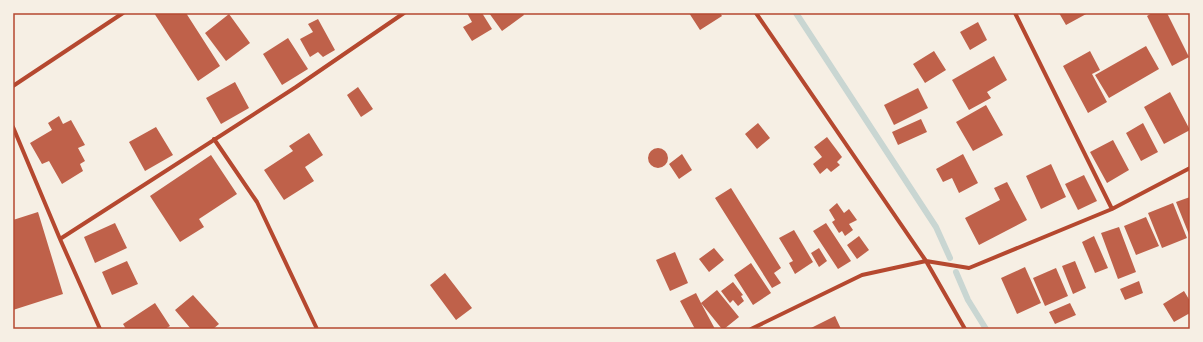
<svg xmlns="http://www.w3.org/2000/svg" width="1203" height="342" viewBox="0 0 1203 342" font-family="Helvetica,sans-serif">
<style>
.lines{fill:none;stroke-linecap:round;stroke-linejoin:round}
.stream{stroke:#c9d6d2;stroke-width:6}
.building{fill:#bf614a}
.minor{stroke:#b5482f;stroke-width:4}
.neatline{fill:none;stroke:#b5482f;stroke-width:1.5}
</style>
<rect width="100%" height="100%" fill="#f6efe4"/>
<g class="lines">
<path class="stream" d="M796,13L936,227L950,258
M956,272L968,300L986,329"/>
</g>
<path class="building" d="M154,13H186L220,66L198,81Z
M467,13H482L492,29L472,41L463,27L472,22Z
M489,13H523L524,15L502,31Z
M689,13H720L722,16L700,30Z
M1059,13H1088L1066,25Z
M1152,13H1167L1189,57L1172,66L1147,16Z
M229,14L250,43L226,61L205,33Z
M318,19L335,50L323,57L318,52L310,57L300,39L313,32L308,24Z
M978,22L987,40L970,50L960,32Z
M288,38L308,69L282,85L263,54Z
M1146,46L1159,69L1109,98L1095,75Z
M934,51L946,70L925,83L913,64Z
M1090,51L1100,70L1092,74L1107,102L1088,113L1063,66Z
M994,56L1007,80L987,92L991,98L969,110L952,80Z
M235,82L249,108L221,124L206,98Z
M358,87L373,109L361,117L347,95Z
M918,88L928,108L894,125L884,105Z
M1170,92L1190,130L1164,144L1144,107Z
M986,105L1003,135L973,151L956,122Z
M59,116L63,124L71,120L85,145L78,148L85,161L80,164L83,171L62,184L49,161L42,164L30,143L52,130L48,123Z
M921,119L927,132L898,145L892,132Z
M758,123L770,138L757,149L745,134Z
M1143,123L1158,152L1141,161L1126,133Z
M156,127L173,155L145,171L129,142Z
M309,133L323,155L305,167L314,181L284,200L264,170L293,151L289,146Z
M827,137L842,157L837,162L840,165L831,172L827,168L820,174L813,164L822,157L814,147Z
M1113,140L1129,170L1107,183L1090,152Z
M648 158a10 10 0 1 1 20 0a10 10 0 1 1-20 0Z
M682,154L692,170L679,179L669,164Z
M963,154L978,183L959,193L952,178L943,182L936,169Z
M211,155L237,194L199,219L204,227L180,242L150,196Z
M1051,164L1066,197L1041,209L1026,176Z
M1084,175L1097,201L1078,210L1065,184Z
M1007,182L1027,220L979,245L965,218L1000,200L994,188Z
M731,188L781,268L774,273L781,283L772,288L715,198Z
M1190,197V237L1176,202Z
M837,203L844,213L849,209L857,220L849,224L853,230L845,236L842,231L839,233L832,222L835,220L829,210Z
M1173,203L1187,238L1162,248L1148,213Z
M38,212L63,294L13,310V220Z
M1146,217L1159,246L1136,255L1124,226Z
M115,223L127,248L95,263L84,237Z
M826,223L851,261L838,269L813,231Z
M1119,227L1136,272L1118,279L1101,233Z
M794,230L813,262L795,274L789,263L793,261L779,238Z
M859,236L869,250L857,259L847,245Z
M1094,236L1108,268L1095,273L1082,242Z
M714,248L724,260L709,272L699,259Z
M819,248L827,261L819,267L811,253Z
M675,252L688,283L670,291L656,260Z
M127,261L138,284L112,295L102,272Z
M1075,261L1086,288L1073,294L1062,266Z
M751,263L771,293L753,305L734,275Z
M1025,267L1041,303L1017,314L1001,278Z
M1056,268L1068,296L1045,306L1033,278Z
M445,273L472,308L456,320L430,285Z
M1139,281L1143,293L1125,300L1120,289Z
M733,282L743,295L741,296L744,301L738,306L733,300L730,303L721,291Z
M717,290L739,317L724,329H722L701,303Z
M1184,291L1190,301V313L1174,322L1163,304Z
M696,293L701,303L715,329H695L680,301Z
M193,295L219,324L213,329H191L175,310Z
M155,303L170,326L165,329H126L123,324Z
M1070,303L1076,315L1055,324L1049,312Z
M835,316L841,329H809Z"/>
<g class="lines">
<path class="minor" d="M756,13L926,261L965,329
M1015,13L1112,209
M13,86L123,13
M13,127L60,239L100,329
M214,139L257,202L317,329
M60,239L296,87L404,13
M751,329L862,275L926,261L969,268L1112,209L1190,168"/>
</g>
<rect width="1203" height="342" fill="none" stroke="#f6efe4" stroke-width="28"/>
<rect x="14" y="14" width="1175" height="314" class="neatline"/>
</svg>
